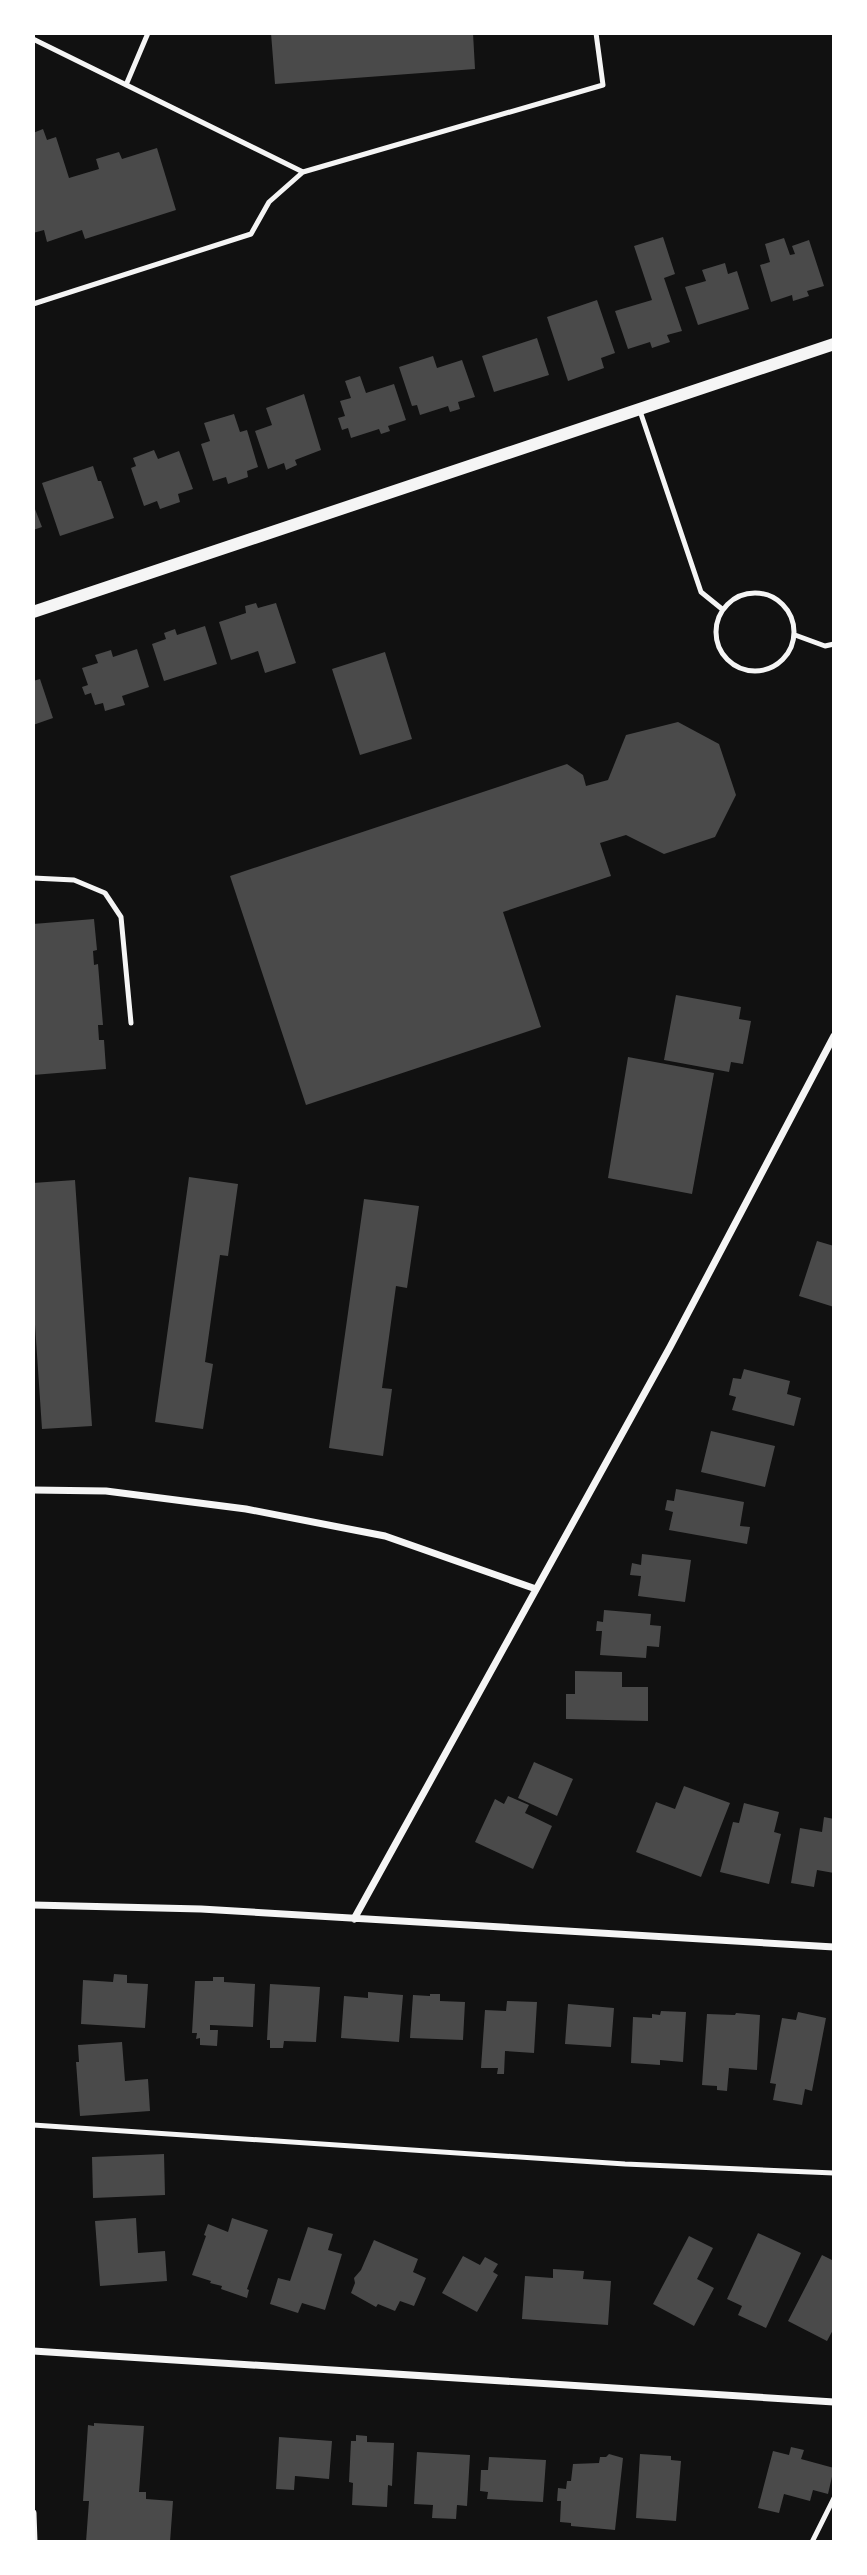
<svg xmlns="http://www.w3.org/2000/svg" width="867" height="2575" viewBox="0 0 867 2575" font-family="Arial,sans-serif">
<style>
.building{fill:#4a4a4a}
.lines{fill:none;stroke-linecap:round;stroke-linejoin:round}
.service{stroke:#f5f5f5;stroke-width:5}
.minor{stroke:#f5f5f5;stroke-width:7}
.tertiary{stroke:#f5f5f5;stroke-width:12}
</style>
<rect width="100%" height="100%" fill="#111"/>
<path class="building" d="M271,33H473L475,69L275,84Z
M43,129L47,140L56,137L69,178L99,169L96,159L119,152L122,159L157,148L176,210L85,239L82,230L47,242L44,230L33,233V133Z
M663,237L675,274L664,278L682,331L667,335L670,342L652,348L650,342L628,349L615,311L652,300L634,246Z
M784,238L790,255L795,254L792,246L809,240L824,286L807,291L809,296L793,301L792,295L771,302L760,265L770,262L765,244Z
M725,263L728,274L737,271L749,309L698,325L685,287L706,281L702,270Z
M597,300L615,353L601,358L604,368L568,381L547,317Z
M537,338L549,375L494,392L482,356Z
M433,356L437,368L462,360L475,397L458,402L460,409L450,412L448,406L420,415L417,405L412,406L399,367Z
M360,376L366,393L394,384L406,420L388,426L390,431L381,434L379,429L351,438L348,428L342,430L338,418L345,416L340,401L351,398L345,381Z
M304,394L321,450L295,460L297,465L286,470L284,463L268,469L255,431L272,425L266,408Z
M234,414L240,432L247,430L258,467L247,471L248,477L228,484L226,477L213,481L201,444L210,441L204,423Z
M154,450L158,459L179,451L193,489L178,494L180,502L160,509L157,501L144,506L131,468L136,466L133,458Z
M93,466L98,481H101L114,518L60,536L42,483Z
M33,504L42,527L33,530Z
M256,603L258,608L276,603L296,663L265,673L258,651L231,660L219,622L246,613L245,606Z
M205,626L217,664L164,681L152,644L166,639L164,633L175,629L177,635Z
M137,649L149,687L122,696L125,705L105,711L103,703L95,705L91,693L85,695L82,687L88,685L82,668L98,663L95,655L111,650L113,657Z
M385,652L412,739L360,755L332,669Z
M40,679L53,718L33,725V681Z
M678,722L719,744L736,795L715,837L664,854L626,835L600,843L611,876L503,912L541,1027L306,1105L230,876L567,764L583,775L586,786L608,780L626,735Z
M94,919L97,950L93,951L94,965L98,964L103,1025H98L99,1040H104L106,1069L33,1075V924Z
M676,995L741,1007L739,1019L751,1021L743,1064L731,1062L729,1072L664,1060Z
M628,1057L714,1073L692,1194L608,1178Z
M189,1177L238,1184L228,1256L220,1255L205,1362L213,1364L203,1429L155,1422Z
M75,1180L92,1426L42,1429L33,1295V1183Z
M364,1199L419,1206L407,1288L396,1286L382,1388L392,1389L383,1456L329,1448Z
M817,1241L834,1246V1307L799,1296Z
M744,1369L790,1381L787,1394L801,1398L794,1426L732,1410L736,1397L729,1395L733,1378L741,1379Z
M711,1431L775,1446L765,1487L701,1472Z
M676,1489L744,1502L740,1526L750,1527L747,1544L669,1530L673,1512L665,1510L667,1500L674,1501Z
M642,1554L691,1560L685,1602L638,1596L641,1576L630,1575L632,1563L641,1565Z
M604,1610L651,1614L650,1625L661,1626L659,1647L647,1646L646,1658L600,1655L602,1631H596L597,1621L603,1622Z
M575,1671L622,1672V1687H648V1721L566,1719V1694H575Z
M534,1762L573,1779L557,1816L518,1798Z
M684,1786L730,1803L701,1877L636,1852L656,1802L675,1809Z
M508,1796L529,1805L525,1813L552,1826L533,1869L475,1842L495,1799L504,1804Z
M744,1803L779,1812L774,1832L781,1834L769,1884L720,1872L733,1822L739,1823Z
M824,1817L834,1819V1873L817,1870L814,1887L791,1883L800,1828L822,1832Z
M114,1974L127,1975V1983L148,1984L145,2028L81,2024L83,1980L113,1982Z
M213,1977H224V1982L255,1984L253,2027L210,2025V2030H218L217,2046L200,2045V2038L196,2039L197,2033H192L195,1981H213Z
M270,1984L320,1987L316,2042L284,2041L283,2048H270V2040H267Z
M368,1992L403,1995L399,2042L341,2038L344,1996L368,1998Z
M430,1994H440V2001L465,2002L463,2040L410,2038L413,1995L430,1996Z
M507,2001L537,2002L534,2053L505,2051L504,2074H497L498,2068H481L485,2010L506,2011Z
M568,2004L614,2008L611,2047L565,2044Z
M661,2011L686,2012L683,2062L660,2060V2065L631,2063L633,2017L652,2018V2014L660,2015Z
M798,2012L826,2018L812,2091L805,2089L802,2105L773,2100L776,2084L770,2083L782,2018L796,2020Z
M736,2013L760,2015L757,2070L729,2068L727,2091L717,2090V2086L702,2085L707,2014L735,2015Z
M122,2042L125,2081L148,2079L150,2111L80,2116L76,2062H79L78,2045Z
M164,2154L165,2195L93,2198L92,2157Z
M136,2218L138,2253L165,2251L167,2281L100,2286L95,2221Z
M232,2218L268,2230L247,2289L249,2290L247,2298L221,2289L222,2286L210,2283L211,2281L192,2275L206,2236L204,2235L208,2224L228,2232Z
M308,2227L333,2234L328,2250L342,2254L325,2310L302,2303L298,2313L270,2304L278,2278L290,2281Z
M758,2233L801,2253L766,2328L738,2315L742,2306L727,2299Z
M689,2236L713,2248L697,2279L714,2288L694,2326L653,2304Z
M374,2240L418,2259L413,2272L426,2278L414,2306L400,2301L395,2311L378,2304L376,2307L351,2293L355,2283L354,2278L361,2270Z
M822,2255L834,2261V2328L827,2341L788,2321Z
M463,2256L480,2265L485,2257L498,2264L493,2272L498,2275L477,2312L442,2293Z
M553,2269L584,2271L583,2279L611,2281L608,2325L522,2319L525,2276L553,2278Z
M94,2423L144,2426L139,2492H146V2499L173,2501L170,2542H86L89,2501H83L88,2425L94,2426Z
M356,2435L367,2436V2442L394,2443L392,2486L388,2485L387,2507L352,2505L353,2483L349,2482L351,2441H356Z
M279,2437L332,2441L329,2479L295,2476L294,2490L276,2489Z
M791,2447L804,2450L801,2459L834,2468L828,2494L813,2490L810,2501L784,2494L779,2513L758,2508L773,2451L789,2455Z
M417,2452L470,2455L467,2506L457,2505L456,2519L432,2518L433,2505L414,2504Z
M609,2454L623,2458L615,2530L571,2526V2523L560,2522L561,2501H557L558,2488L566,2489L567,2481H571L573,2464L599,2463L600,2457H606Z
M640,2454L671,2456V2460L681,2461L676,2521L636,2518Z
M489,2457L546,2460L543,2502L487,2499L488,2492L480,2491L481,2470H488Z"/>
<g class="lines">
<path class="service" d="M33,39L303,172L603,85L596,33
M126,85L148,33
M33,304L251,234L269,202L303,172
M640,411L701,592L722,609
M716 632a39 39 0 1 1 78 0a39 39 0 1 1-78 0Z
M795,635L825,646L834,644
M33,878L74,880L105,893L121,917L131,1023
M33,2125L625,2164L834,2173
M812,2542L834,2498"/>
<path class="minor" d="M33,1490L106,1491L246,1509L385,1536L536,1589
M33,1905L201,1909L834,1947
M354,1919L670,1347L834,1036
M33,2351L834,2402
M33,2513L34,2542"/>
<path class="tertiary" d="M33,612L834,344"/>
</g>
<rect width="867" height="2575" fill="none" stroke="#ffffff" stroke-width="70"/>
</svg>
